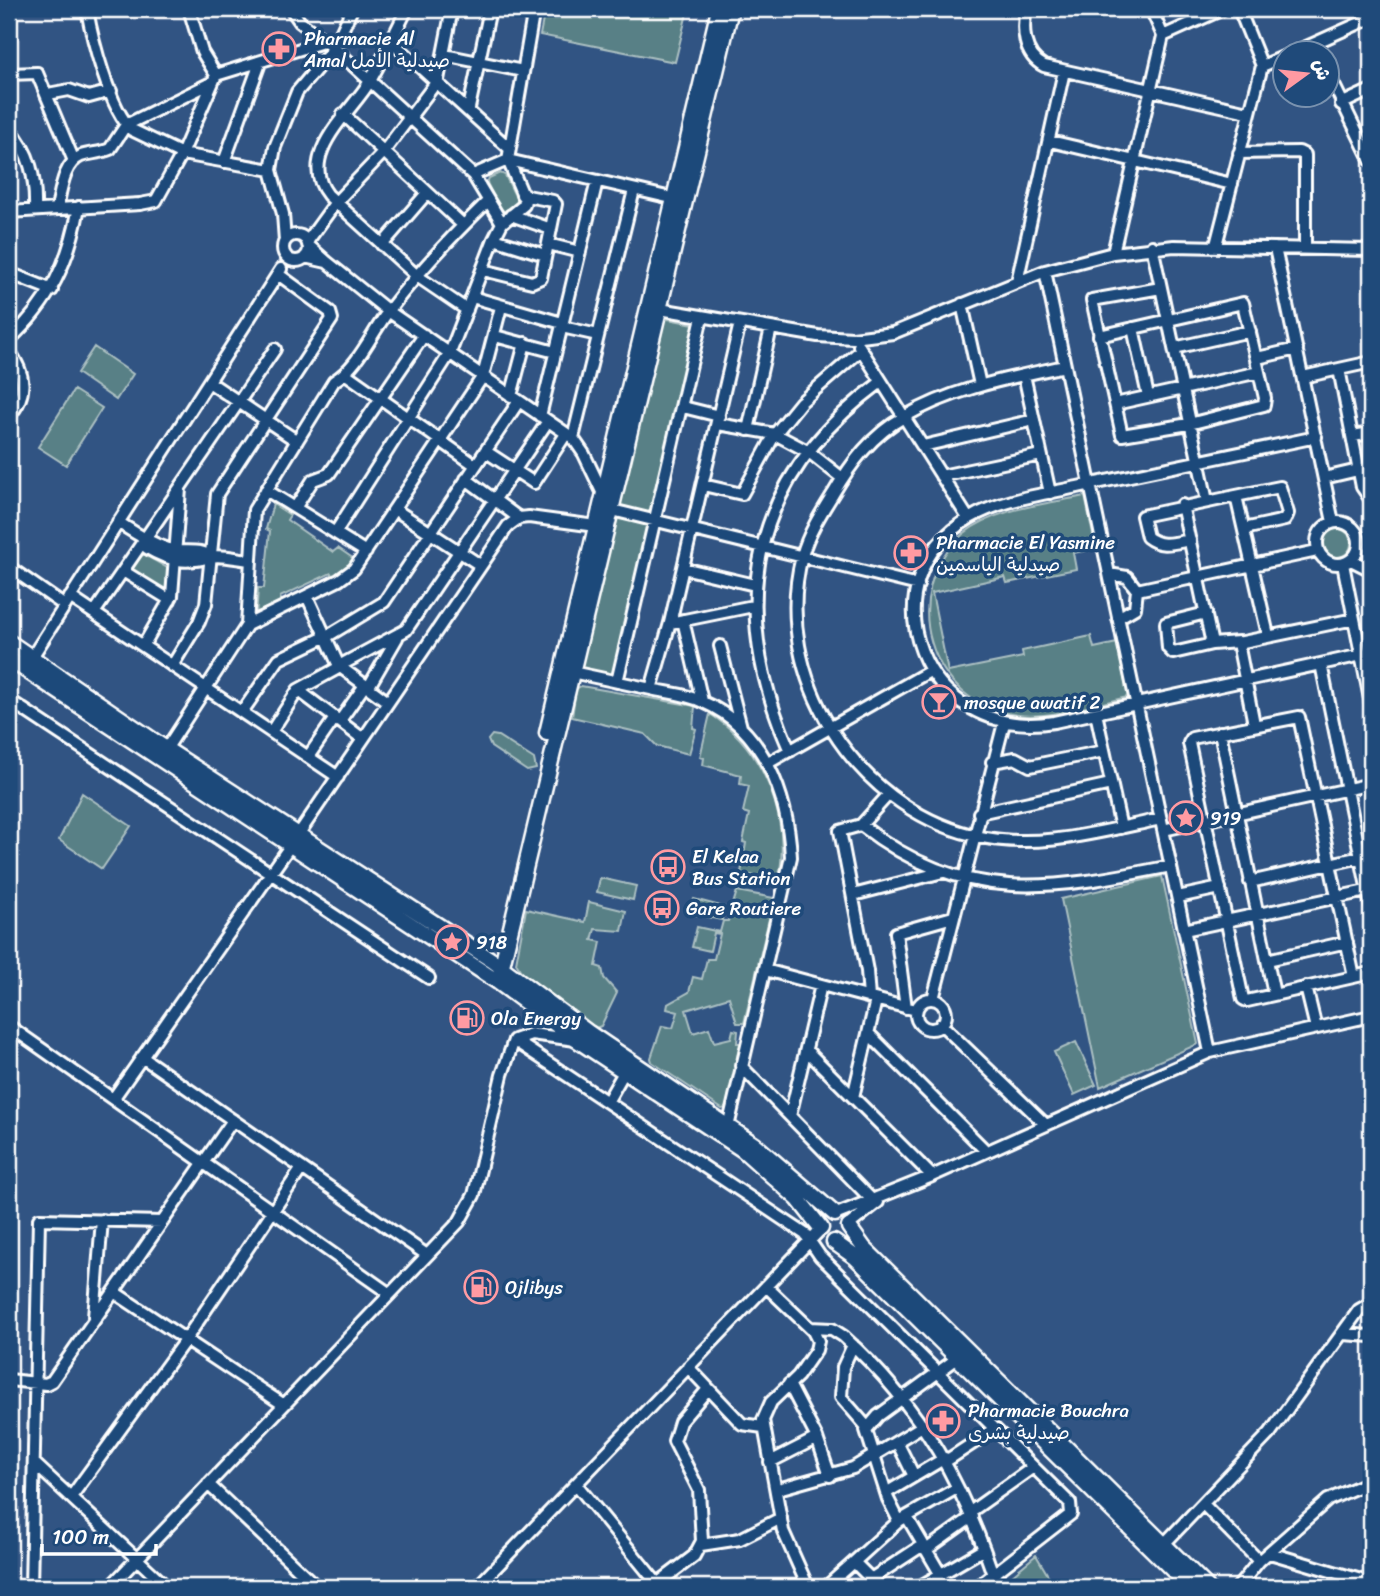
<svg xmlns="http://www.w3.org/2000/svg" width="1380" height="1596" viewBox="0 0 1380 1596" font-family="Sriracha,'Playpen Sans Arabic',sans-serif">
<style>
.green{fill:#588086;stroke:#acc0c2;stroke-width:2}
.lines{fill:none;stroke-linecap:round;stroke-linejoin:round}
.minor-casing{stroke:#fff;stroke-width:16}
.major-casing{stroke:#fff;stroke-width:19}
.minor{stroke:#1f4a7a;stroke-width:10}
.major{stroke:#1f4a7a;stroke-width:14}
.labels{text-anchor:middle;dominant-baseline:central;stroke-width:7;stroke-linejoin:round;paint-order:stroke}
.poi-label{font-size:19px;fill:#fff;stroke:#1f4a7a;text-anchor:start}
</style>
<rect width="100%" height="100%" fill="#315483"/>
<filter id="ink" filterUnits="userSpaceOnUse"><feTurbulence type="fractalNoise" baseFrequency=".0143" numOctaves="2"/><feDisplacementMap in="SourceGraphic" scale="14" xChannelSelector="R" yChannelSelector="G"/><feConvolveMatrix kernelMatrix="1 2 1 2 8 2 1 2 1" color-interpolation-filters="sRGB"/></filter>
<g filter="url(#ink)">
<path class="green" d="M545,9H688L675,62L540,35Z
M500,173L505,175L518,202L505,211L500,210L487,183L489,178Z
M668,319L694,324L696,328L612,675L579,667L663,321Z
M94,347L133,374L116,400L77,373Z
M74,390L102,408L66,465L38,447Z
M1085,496L1096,549L1073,553L1076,569L1007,583L1005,577L932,593L948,672L1023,657L1022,651L1091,636L1094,648L1117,643L1128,697C1094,704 1053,719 1018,715C928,706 896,592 963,534C995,508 1046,504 1085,496Z
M273,504L290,515L287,520L333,552L338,548L357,561L333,578L331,573L280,597L282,602L256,617L258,588H264L270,531L266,529Z
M1323 543a14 14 0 1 1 28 0a14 14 0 1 1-28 0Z
M143,554L169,569L167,596L130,572Z
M581,686L695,706L693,728L696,729L689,754L657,746L645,734L572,717L576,689Z
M710,714C764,748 792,819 778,881L741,873L746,843L743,842L749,814L743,812L749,786L740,784L741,775L703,765L704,758L700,757Z
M492,735L498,736L534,759L536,769L527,771L491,747L488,740Z
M82,793L131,826L102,869L59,840Z
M1162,876L1198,1044L1100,1087L1061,899Z
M600,878L636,886L633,900L597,892Z
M737,891L774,898L744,1023H737L729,997L686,1010L693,1033L709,1028L714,1042L731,1038L733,1030L738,1031L737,1043H740L726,1108L722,1109L652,1062L651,1058L662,1026L673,1028L678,1012L667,1009L668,1004L689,992L693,977L702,979L707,959H714L720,934L714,933L710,951L692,947L697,927L720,932L723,921H728Z
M694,899L724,907L722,920L688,913Z
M589,902L626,911L622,931L595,929L592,940L601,942L596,966L602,968L604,978L617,993L601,1026L596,1028L522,973L516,963L526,909L585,922Z
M1076,1042L1096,1085L1074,1095L1054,1052Z
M1036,1555L1055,1587H1007L1004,1582Z"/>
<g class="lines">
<defs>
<path id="minor" d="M87,9C92,39 110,110 132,130L182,154L271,170
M189,9L202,52L216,75L323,42
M291,9L300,22L334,48L473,175L502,223
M407,9C395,33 383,58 370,81C352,112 296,155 328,195L417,276L467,310
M534,9L508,160L680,200
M1026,9C1022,29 1023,55 1044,66L1248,112
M1151,9L1163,36
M1239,9L1262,66
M390,40L510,149
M9,42L10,36
M1295,52L1371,18
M444,55L523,71
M1328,73L1371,161
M9,74L37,73L74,161
M48,94L69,90L89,97L111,91
M1341,104L1371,90
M469,108L490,9
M343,114L463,225
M9,128C30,152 36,178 35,210
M1050,141L1232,184
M1239,153L1299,152L1305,155V247
M224,162L260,63
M57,208C61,191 63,164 81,156C90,153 101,153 110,149L126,125L213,82
M9,212L140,204L156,201L182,154L216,75
M511,215L551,229
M283 248a13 13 0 1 1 26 0a13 13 0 1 1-26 0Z
M494,239L545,255
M285,241L283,214L271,170L275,147L297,92L334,48L352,9
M307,242L336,202L382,154L438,80L452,9
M548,244L580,252
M382,245L427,193
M1216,245L1262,66L1286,56
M1152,246L1207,501
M1275,248L1333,522
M1113,253L1163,36L1223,9
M305,257L327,262L308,245
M327,262L388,311L573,438L584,454L605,498
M483,270L532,282L541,278L556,204L553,201L522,195
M1045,271L1210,1052
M9,273L52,290
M1017,282L1064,71
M472,297L562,323
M962,304L980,385
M654,308L818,336L853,338L893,333L1045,271L1113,253L1174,246L1371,250
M562,327L598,335
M1133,328L1148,396
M495,336L555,352
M1099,336L1243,303L1265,398L1264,405L1189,424L1122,435L1092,300L1161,288
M9,340C50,302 69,262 79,207
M859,346L968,518
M1174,348L1250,331
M9,351C25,373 29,394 9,416
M1257,358L1297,349
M1065,366C1010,378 953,388 904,417C872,435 851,463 833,494C821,513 808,534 802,556C771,675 855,806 972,835C1036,851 1099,832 1161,819
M1339,369L1362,487L1371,500
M346,374L475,465
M1024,375L1050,493
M1303,377L1371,362
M209,382L297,441
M511,396L525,343
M1115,404L1259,372
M683,407L719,416
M540,416L597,181
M718,424L775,434L809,452L842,478
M748,430L771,328
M1353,436L1371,433
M1316,437C1238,454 1160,470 1082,486C1046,494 1002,499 970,518C862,580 921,743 1054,722L1371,653
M573,438L634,190
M923,446L1034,420
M485,451L534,483L566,434
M941,476L1041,455
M1324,478L1371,467
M466,479L519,518
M703,485L742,494L775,434L801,402L861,350
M266,490L366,552
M1236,496L1280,487L1288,513L1285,520L1244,529
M1182,505L1212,644L1239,642
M295,508L313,480L329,474L424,335
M394,509L480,565
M612,510L918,585
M1317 543a21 21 0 1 1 42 0a21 21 0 1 1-42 0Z
M118,522C133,532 156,547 173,550C186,553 200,548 211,557
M335,533L450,353L494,239L502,223L524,205L525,200L508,160L473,175
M145,540L147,548C169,561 186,564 210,557C221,554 238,559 249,560
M1190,540C1173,543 1161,548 1147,537L1142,516L1236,496L1268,635
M1351,560L1371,570
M1343,564L1371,704
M9,567L65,606
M683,568L755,585
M123,571L170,600
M1109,574L1127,577L1137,590L1135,608L1118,618
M1137,590L1317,551
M307,596L339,666L388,702
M70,597L338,777
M94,613L275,349
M1206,613L1166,623L1168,648L1173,653L1212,644
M683,620L702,701
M670,623L753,606
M247,625L339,580L354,569L483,376L501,307
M326,637L384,602L519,401
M143,646L172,596L180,489
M720,646L741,727
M32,657L281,269
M1321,664L1371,906
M172,666L199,622L206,604L217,494L332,319L330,312L278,274
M339,666L406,630L548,421
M567,671C595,677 623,683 651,689C668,693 687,694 703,702C764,728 788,796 791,857L728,1127
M617,682L702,317
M368,688L397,638
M651,689L670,623L740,323
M298,690L363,739
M9,700L429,978
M242,712L279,659L325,637
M1096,713L1121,828
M339,722L365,685
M1254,724L1238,643L1354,619
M271,732L298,690L340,667
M1220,732L1274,994
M790,751C725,604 750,479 881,382
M163,754L247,625L254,510L334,381C359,366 372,332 390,309C419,271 453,235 488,201
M308,757L335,718
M992,762L1015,758L1030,766L1104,751
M768,763L930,671
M979,813L1111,784
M861,825C965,906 1050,890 1171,866
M1163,830L1371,784
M300,832L508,526L519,518L529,517L603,527
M1250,882L1361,857
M853,895L943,872
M1178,897L1220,888
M1184,930L1371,890
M1267,960L1347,942
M765,970L916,1010
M1354,977L1299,717L1192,738L1189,743L1243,999L1247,1001L1371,973
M1306,987L1316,1028
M869,998L867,971L840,831L861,825L889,794
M933,999L1004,723
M916 1014a15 15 0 1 1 30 0a15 15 0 1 1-30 0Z
M906,1008L896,933L953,917
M941,1024L1045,1124
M9,1026L390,1294
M869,1034L986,1151
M514,1040L805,1234L820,1256L1070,1503L1071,1514L977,1587
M807,1051L932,1176
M142,1057L427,1255
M741,1066L872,1200
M853,1097L876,1000
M113,1099L290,846
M607,1102L627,1067
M790,1116L821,985
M837,1214L932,1176L1210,1052L1371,1016
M849,1225L878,1202
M766,1286L813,1331L818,1341L816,1350L798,1376L771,1402L763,1420L783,1531L808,1587
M114,1292L284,1405
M94,1317L102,1220
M810,1328L832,1329L843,1336C923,1408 965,1487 997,1587
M1343,1334L1371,1336
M853,1345L843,1367L841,1397L867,1427
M688,1367L742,1424L763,1427
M9,1380L46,1384L52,1381L233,1120
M789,1384L817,1438L830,1476
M897,1442L914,1476
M946,1461L993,1430
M770,1462L817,1438
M34,1463L167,1587
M208,1484L317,1587
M778,1489L853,1468L924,1425
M886,1493L945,1458
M71,1497L186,1339L302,1168
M1203,1504L1259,1561
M970,1512L1032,1468
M907,1517L948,1587
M899,1521L888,1499L866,1430L878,1416L963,1354
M1164,1544L1270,1433L1359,1310L1371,1303
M701,1545L740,1539L781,1518
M926,1550L972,1517
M1270,1553L1371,1583
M871,1579L923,1545
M657,1584L694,1556L702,1541L699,1490L674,1441L680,1422L708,1389
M31,1587L39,1219L162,1222
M110,1587L459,1222L474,1195L502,1075L514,1040L531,1034L576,1040
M477,1587L576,1484
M660,1587L576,1484L821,1229
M826,1587L854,1562
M879,1587L854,1562L899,1521L957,1488
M919,1587L984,1549
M1238,1587L1259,1561L1328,1500L1371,1481"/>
<path id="major" d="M9,642L166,749L493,961L589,1033L755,1145L835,1214
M9,659L498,982L577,1040L743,1150L798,1199L821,1228
M547,733L719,9
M498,982L731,9
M849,1227L864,1248L1207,1587
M834,1242L855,1257L1190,1587"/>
</defs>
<use href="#minor" class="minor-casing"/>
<use href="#major" class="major-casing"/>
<use href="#minor" class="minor"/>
<use href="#major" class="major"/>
</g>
</g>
<defs>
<symbol id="pharmacy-ring" viewBox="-11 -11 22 22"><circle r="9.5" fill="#1f4a7a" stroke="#ff9aa2" stroke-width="1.5"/><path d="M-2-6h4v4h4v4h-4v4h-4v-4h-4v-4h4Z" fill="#ff9aa2"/></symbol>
<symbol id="bar-ring" viewBox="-11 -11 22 22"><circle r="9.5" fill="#1f4a7a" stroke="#ff9aa2" stroke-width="1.5"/><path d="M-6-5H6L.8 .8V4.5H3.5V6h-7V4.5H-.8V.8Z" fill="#ff9aa2"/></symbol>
<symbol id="sight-ring" viewBox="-11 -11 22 22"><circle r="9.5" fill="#1f4a7a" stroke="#ff9aa2" stroke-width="1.5"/><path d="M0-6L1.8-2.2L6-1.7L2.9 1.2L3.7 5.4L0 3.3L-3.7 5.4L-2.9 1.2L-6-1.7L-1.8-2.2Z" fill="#ff9aa2"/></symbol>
<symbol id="bus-ring" viewBox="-11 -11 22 22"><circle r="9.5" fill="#1f4a7a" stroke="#ff9aa2" stroke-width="1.5"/><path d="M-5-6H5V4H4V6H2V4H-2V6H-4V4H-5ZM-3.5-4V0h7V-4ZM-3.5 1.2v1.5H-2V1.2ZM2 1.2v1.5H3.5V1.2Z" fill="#ff9aa2"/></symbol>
<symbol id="fuel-ring" viewBox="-11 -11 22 22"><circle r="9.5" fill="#1f4a7a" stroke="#ff9aa2" stroke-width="1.5"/><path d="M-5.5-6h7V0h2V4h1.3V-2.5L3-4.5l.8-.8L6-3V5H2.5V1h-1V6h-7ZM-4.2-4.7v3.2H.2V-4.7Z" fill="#ff9aa2"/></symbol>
</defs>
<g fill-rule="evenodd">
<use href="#pharmacy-ring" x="260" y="30" width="38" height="38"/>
<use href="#pharmacy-ring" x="892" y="534" width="38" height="38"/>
<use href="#bar-ring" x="920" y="683" width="38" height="38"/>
<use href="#sight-ring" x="1167" y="799" width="38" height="38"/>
<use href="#bus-ring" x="649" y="848" width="38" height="38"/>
<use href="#bus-ring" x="643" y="889" width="38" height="38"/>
<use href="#sight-ring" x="433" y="923" width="38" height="38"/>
<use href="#fuel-ring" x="448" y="999" width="38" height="38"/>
<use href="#fuel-ring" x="462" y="1268" width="38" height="38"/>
<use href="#pharmacy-ring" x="924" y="1402" width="38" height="38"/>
</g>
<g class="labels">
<g class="poi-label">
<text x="304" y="38">Pharmacie Al<tspan x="304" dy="22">Amal صيدلية الأمل</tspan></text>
<text x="936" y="542">Pharmacie El Yasmine<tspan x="936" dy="22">صيدلية الياسمين</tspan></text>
<text x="964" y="702">mosque awatif 2</text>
<text x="1210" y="818">919</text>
<text x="692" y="856">El Kelaa<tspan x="692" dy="22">Bus Station</tspan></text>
<text x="686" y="908">Gare Routiere</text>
<text x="476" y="942">918</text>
<text x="491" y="1018">Ola Energy</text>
<text x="505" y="1287">Ojlibys</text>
<text x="968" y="1410">Pharmacie Bouchra<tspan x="968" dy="22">صيدلية بشرى</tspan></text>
</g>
</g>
<rect width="1380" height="1596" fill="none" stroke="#1f4a7a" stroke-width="35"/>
<rect x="18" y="18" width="1345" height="1561" fill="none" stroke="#fff" stroke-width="2.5" filter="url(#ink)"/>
<g transform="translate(1306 74) rotate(75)"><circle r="33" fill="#1f4a7a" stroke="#7992af" stroke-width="2"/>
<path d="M0-5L12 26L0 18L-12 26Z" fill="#ff9aa2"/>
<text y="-10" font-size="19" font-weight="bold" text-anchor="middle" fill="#ffffff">ش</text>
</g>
<path d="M42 1544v10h114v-10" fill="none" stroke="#ffffff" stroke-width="3.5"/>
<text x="52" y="1544" font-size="21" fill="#ffffff" stroke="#1f4a7a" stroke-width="5" paint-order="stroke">100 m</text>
</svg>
